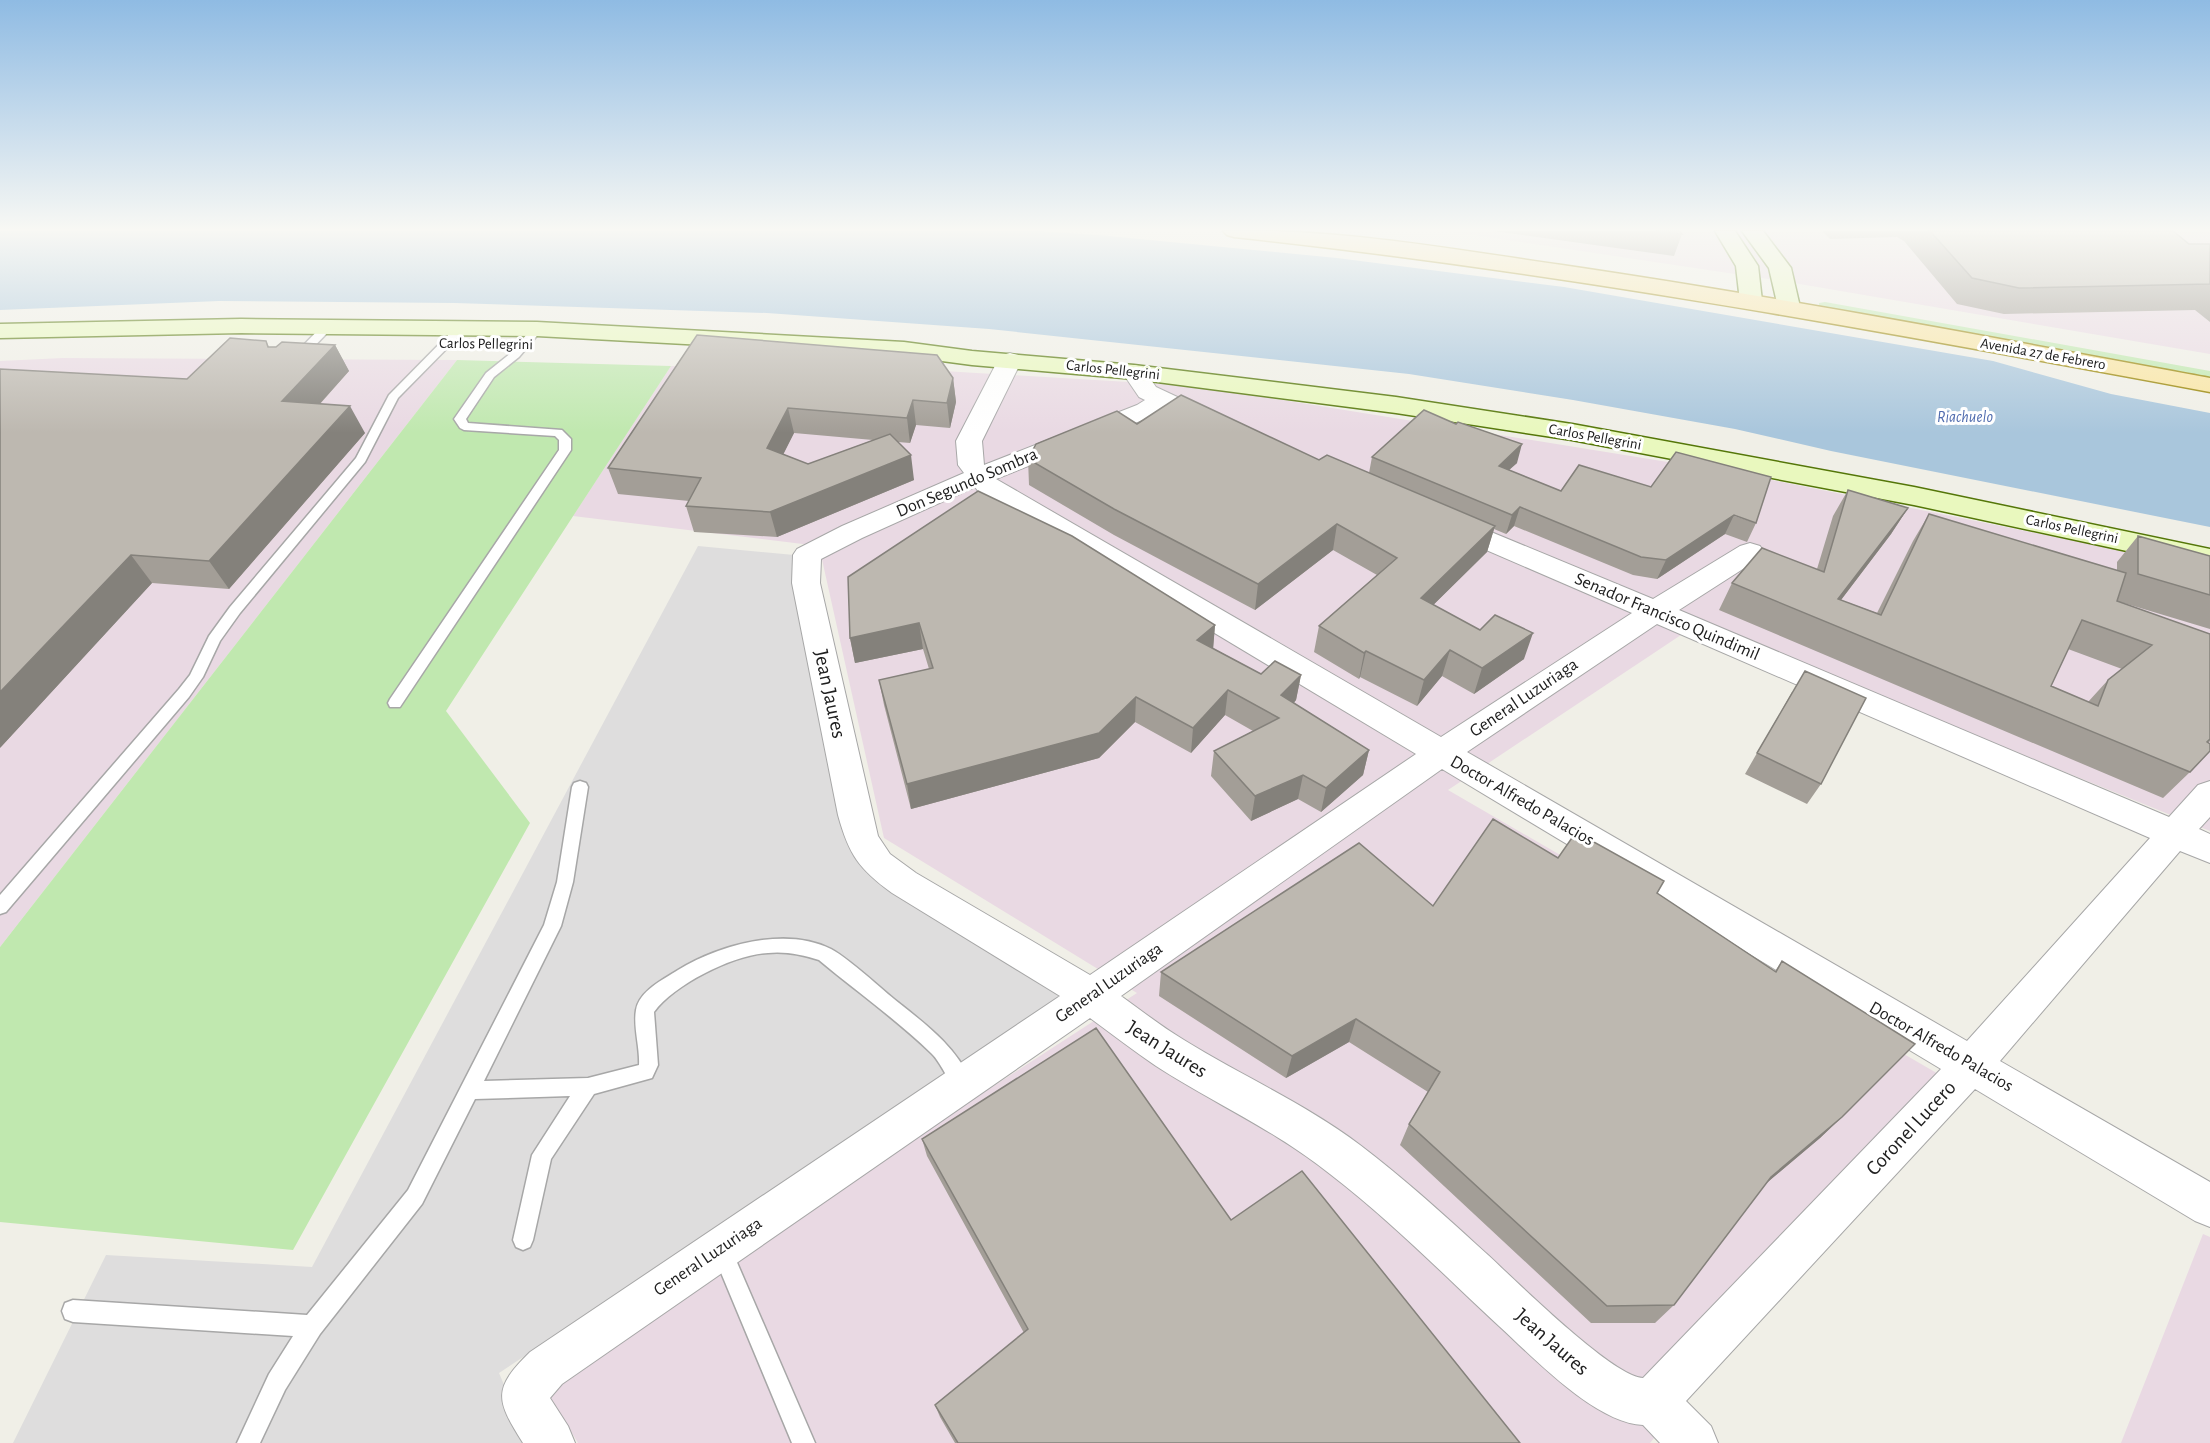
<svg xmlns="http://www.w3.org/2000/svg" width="2210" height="1443" viewBox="0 0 2210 1443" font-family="'Alegreya Sans',sans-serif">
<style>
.residential{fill:#dedddd}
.industrial{fill:#e9d9e3}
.grass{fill:#c0e8af}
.water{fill:#a9c6dc}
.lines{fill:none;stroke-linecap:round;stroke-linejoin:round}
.lane-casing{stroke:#a7a7a7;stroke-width:3}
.street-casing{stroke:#a7a7a7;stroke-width:2}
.secondary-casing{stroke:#547608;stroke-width:3}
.primary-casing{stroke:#988505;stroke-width:3}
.lane{fill:#fff;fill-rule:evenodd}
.street{fill:#fff;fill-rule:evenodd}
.secondary{fill:#e9f8be;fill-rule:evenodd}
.primary{fill:#f9e5a3;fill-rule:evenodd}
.wall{fill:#a39e97;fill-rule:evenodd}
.shaded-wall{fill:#84817b}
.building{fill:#bdb8b0;stroke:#84817b;stroke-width:1.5;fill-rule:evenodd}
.labels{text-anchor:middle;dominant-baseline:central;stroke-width:6;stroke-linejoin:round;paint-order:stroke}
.far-street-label{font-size:15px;fill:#202020;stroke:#fff}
.far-water-label{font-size:16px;font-style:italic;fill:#4f6bae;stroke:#fff}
.street-label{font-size:18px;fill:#202020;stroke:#fff}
.near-street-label{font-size:21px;fill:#202020;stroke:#fff}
</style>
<rect width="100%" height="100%" fill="#f0efe7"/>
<path class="residential" d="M698,546L805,556L874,857L1087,985L499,1373L529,1443H13L106,1255L312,1267Z"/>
<path class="industrial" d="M1447,231H2210V354L1782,281Z
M63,358L457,360L0,947V361Z
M671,366L927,370L1196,386L1742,474L2210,568V831L1699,623L1448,790L1947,1079L1650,1443H578L540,1380L1137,993L884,838L819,546L573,516Z
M2203,1234L2210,1237V1443H2121Z"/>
<path class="grass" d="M1825,302L2210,371V380L1825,310L1819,306V303Z
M457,360L671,366L446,711L530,823L293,1250L0,1222V947Z"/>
<path class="water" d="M0,231H1039L1098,235L1337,258L1564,287L1993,361L2111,394L2210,413V527L1831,451L1735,429L1573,400L1409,374L989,329L767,313L455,303L219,301L0,310Z"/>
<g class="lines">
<defs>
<path id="lane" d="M328,323L333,326L332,328L301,360H293V356L324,324Z
M462,324L466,325V329L398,398L365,462L240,613L220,641L203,677L189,697L6,912L0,914V895L179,689L190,675L209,636L230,607L356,458L389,395L458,325Z
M537,326L542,329L541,331L519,357L494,377L466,419L468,423L562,430L571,439V450L400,707H390L388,703L390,699L559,450V440L555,436L464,430L460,428L454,419L486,373L511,353L533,327Z
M580,781L586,783L588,787L573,882L561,926L484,1081L588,1078L639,1065C640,1047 633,1027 636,1010C639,991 664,979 678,970C719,945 786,926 831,949C851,960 880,988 899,1003C928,1026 957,1048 972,1083L970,1089L963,1092C948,1086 943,1064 931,1053C896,1019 856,991 819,960C803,955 785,951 768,953C733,955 675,984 654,1012L658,1065L652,1078L594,1094L551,1159L533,1240L530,1247L523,1250L516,1247L513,1240L532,1155L570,1096L475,1099L422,1204L320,1334L285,1390L260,1443H237L269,1374L293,1336L73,1322L65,1319L62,1311L65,1303L73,1300L307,1315L408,1190L544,925L557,882L572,787L574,783Z
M722,1241L729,1244L815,1443H792L712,1251L715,1244Z"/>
<path id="street" d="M1010,353L1018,355L1022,360L982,441L984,465L1137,405L1145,400L1139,397L1122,372L1126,367L1134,365L1142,367L1156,387L1188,402L1191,407L1188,412L1179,414L1164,409L1155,415L996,479L1441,737L1632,613L1440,530L1437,524L1440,518L1450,515L1653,599L1740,546L1750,543L1760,546L1764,552L1760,558L1679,610L2169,817L2198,785L2210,781V817L2199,829L2210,834V863L2180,851L2000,1061L2210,1182V1227L2195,1221L1975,1089L1686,1401L1711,1426L1718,1443H1660L1643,1425C1595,1423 1533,1357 1499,1326C1444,1275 1390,1220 1330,1174C1277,1131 1213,1103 1156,1066C1134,1051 1112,1034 1090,1018L562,1384L550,1398L568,1426L575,1443H523C496,1400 492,1389 530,1352L1060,996L892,893C859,869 849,855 838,815L792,583L793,555L797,549L842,526L964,473L958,465L956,441L998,360L1002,355ZM975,487L978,491L1416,754L1090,975L916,873L890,854L878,836L820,583L821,559L862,538ZM1657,624L2150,838L1967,1041L1467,752ZM1442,769L1941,1069L1643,1378C1613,1377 1515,1280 1488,1255C1446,1217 1405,1179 1360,1145C1306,1104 1242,1076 1184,1040C1162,1027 1142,1011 1121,996Z"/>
<path id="secondary" d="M1715,231H1735L1758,266L1762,301L1759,306L1751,308L1743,306L1740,301L1736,266Z
M1742,231H1763L1791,268L1800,307L1797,312L1789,314L1781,312L1778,307L1769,268Z
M241,319L537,322L904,342L972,351L1134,365L1396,397L1572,424L1914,487L2210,549V569L1914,505L1572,440L1396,413L1134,379L972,365L904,356L537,336L241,333L0,338V324Z"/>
<path id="primary" d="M1223,231C1337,228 1450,249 1562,265C1779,297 1995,338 2210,378V392C1886,332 1562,272 1234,237L1227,235Z"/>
</defs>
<use href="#lane" class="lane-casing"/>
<use href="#street" class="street-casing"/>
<use href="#secondary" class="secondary-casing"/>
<use href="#primary" class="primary-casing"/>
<use href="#lane" class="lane"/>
<use href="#street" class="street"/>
<use href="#secondary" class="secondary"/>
<use href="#primary" class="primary"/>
</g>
<path class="wall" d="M1493,231H1679L1682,234L1674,256Z
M1822,231H2173L2189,244H2210V322L2195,310L2004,314L1957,304L1904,241L1897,237L1830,239Z
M697,335L953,378L956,402L950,428L916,425L910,443L898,442L914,480L777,537L694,532L686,506L689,501L618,494L608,468ZM794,433L873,440L808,464L783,454Z
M266,341L269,347L335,345L349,371L320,404L365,433L229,589L152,583L0,748Z
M1372,457L1517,463L1509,470L1561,491L1579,465L1756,523L1747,542L1725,534L1657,579L1633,575L1514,526L1506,534L1494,529L1487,552L1433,605L1524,659L1474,694L1442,676L1417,706L1360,677L1359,679L1314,652L1319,626L1377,575L1333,550L1255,610L1114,535L1029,485L1028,459L1319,460L1369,473Z
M1848,490L1908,508L1891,534L1841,600L1877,613L1913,541L1929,514L2117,571V562L2138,536L2210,556V629L2117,601L2210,634V741L2190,772L2163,798L1719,610L1732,583L1817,569L1833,516ZM2068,649L2122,669L2108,680L2088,702L2051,686Z
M848,577L1215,625L1213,648L1261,674L1301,675L1296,700L1294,703L1369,750L1363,775L1321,812L1298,799L1251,821L1211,776L1214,751L1253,731L1225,715L1191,753L1135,722L1099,758L911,809L884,705L879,680L929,669L923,649L855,663L850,638Z
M1792,692L1821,784L1807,804L1745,774Z
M1558,858L1657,893L1775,971L1782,961L1842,1117L1820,1138L1765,1184L1674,1305L1655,1323H1591L1400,1145L1409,1124L1428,1092L1349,1042L1286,1078L1159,996L1161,972L1433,906Z
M922,1139L1231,1220L1520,1443H955L940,1417L935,1405L1024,1333L927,1156Z"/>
<path class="shaded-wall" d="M335,345L349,371L298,428L282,401Z
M953,378L956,402L950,428L947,403Z
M913,400L916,425L910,443L907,418Z
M350,406L365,433L229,589L209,561Z
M788,408L794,433L774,473L767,448Z
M1522,444L1517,463L1493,484L1499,466Z
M911,455L914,480L777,537L770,512Z
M1520,507L1514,526L1506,534L1512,515Z
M1908,508L1891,534L1825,621L1838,599Z
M1734,515L1725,534L1657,579L1666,560Z
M1337,524L1333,550L1255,610L1258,584Z
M1495,526L1487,552L1414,624L1421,598Z
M131,555L152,583L0,748V692Z
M919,623L923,649L855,663L850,638Z
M1215,625L1213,650L1197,640Z
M1533,633L1524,659L1474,694L1482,668Z
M1450,650L1442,676L1417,706L1424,680Z
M1366,651L1360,677L1359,679L1364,653Z
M1301,675L1296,700L1279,718L1281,695Z
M1228,690L1225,715L1191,753L1193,728Z
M1136,697L1135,722L1099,758L911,809L907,784Z
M1369,750L1363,775L1321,812L1326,788Z
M1303,775L1298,799L1251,821L1255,796Z
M1356,1019L1349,1042L1286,1078L1292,1056Z
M1842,1117L1820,1138L1750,1197L1771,1177Z"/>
<path class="building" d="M1656,231H1679L1682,234Z
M1930,231H2173L2189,244H2210V284L2019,288L1972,278Z
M697,335L937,355L953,378L947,403L913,400L907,418L788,408L767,448L808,464L890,434L911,455L770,512L686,506L701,478L608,468Z
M230,338L266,341L268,347H276L282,342L335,345L282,401L350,406L209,561L131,555L0,692V369L187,379Z
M1181,395L1319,460L1327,455L1495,526L1421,598L1480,630L1495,615L1533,633L1482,668L1450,650L1424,680L1366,651L1364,653L1319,626L1397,558L1337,524L1258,584L1114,509L1028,459L1036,444L1117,411L1137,424Z
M1424,410L1456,424L1458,422L1522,444L1499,466L1561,491L1579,465L1651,487L1676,452L1771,477L1756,523L1734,515L1666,560L1641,557L1520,507L1512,515L1372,457Z
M1848,490L1908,508L1838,599L1881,615L1929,514L2126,573L2117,601L2210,634V739L2207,742L2210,744V751L2190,772L1732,583L1762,548L1824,572ZM2082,620L2152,645L2108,680L2098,706L2051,686Z
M978,491L1072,536L1215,625L1197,640L1261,674L1275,661L1301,675L1281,695L1369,750L1326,788L1303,775L1255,796L1214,751L1279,718L1228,690L1193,728L1136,697L1099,733L907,784L879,680L933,668L919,623L850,638L848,577Z
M2138,536L2210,556V595L2138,574Z
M1805,671L1866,698L1821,784L1757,753Z
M1493,819L1558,858L1576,832L1664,881L1657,893L1776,972L1782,961L1915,1044L1842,1117L1771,1177L1674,1305L1607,1306L1409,1124L1440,1072L1356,1019L1292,1056L1161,972L1359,843L1433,906Z
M1096,1028L1231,1220L1302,1171L1520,1443H958L935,1405L1028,1329L922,1139Z"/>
<linearGradient id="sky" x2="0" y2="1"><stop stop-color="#8fbbe3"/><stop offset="0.53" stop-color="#f8f8f4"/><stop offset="1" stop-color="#f8f8f4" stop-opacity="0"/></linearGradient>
<rect width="2210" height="433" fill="url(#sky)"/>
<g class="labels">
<g class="far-street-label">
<text transform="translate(486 344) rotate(1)">Carlos Pellegrini</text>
<text transform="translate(2043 354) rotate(10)">Avenida 27 de Febrero</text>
<text transform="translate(1113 370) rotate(6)">Carlos Pellegrini</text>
<text transform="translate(1595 437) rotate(10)">Carlos Pellegrini</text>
<text transform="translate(2072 529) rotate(12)">Carlos Pellegrini</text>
</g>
<g class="far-water-label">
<text x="1965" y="417">Riachuelo</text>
</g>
<g class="street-label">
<text transform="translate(967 483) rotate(-23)">Don Segundo Sombra</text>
<text transform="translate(1667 617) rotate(23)">Senador Francisco Quindimil</text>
<text transform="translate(1524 698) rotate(-34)">General Luzuriaga</text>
<text transform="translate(1522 801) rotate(30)">Doctor Alfredo Palacios</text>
<text transform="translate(1109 983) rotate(-35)">General Luzuriaga</text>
<text transform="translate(1941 1047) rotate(30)">Doctor Alfredo Palacios</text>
<text transform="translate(708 1257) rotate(-34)">General Luzuriaga</text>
</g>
<g class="near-street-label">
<text transform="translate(830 694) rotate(78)">Jean Jaures</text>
<text transform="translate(1167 1049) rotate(32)">Jean Jaures</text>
<text transform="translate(1911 1128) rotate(-47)">Coronel Lucero</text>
<text transform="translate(1552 1342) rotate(41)">Jean Jaures</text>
</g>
</g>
</svg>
